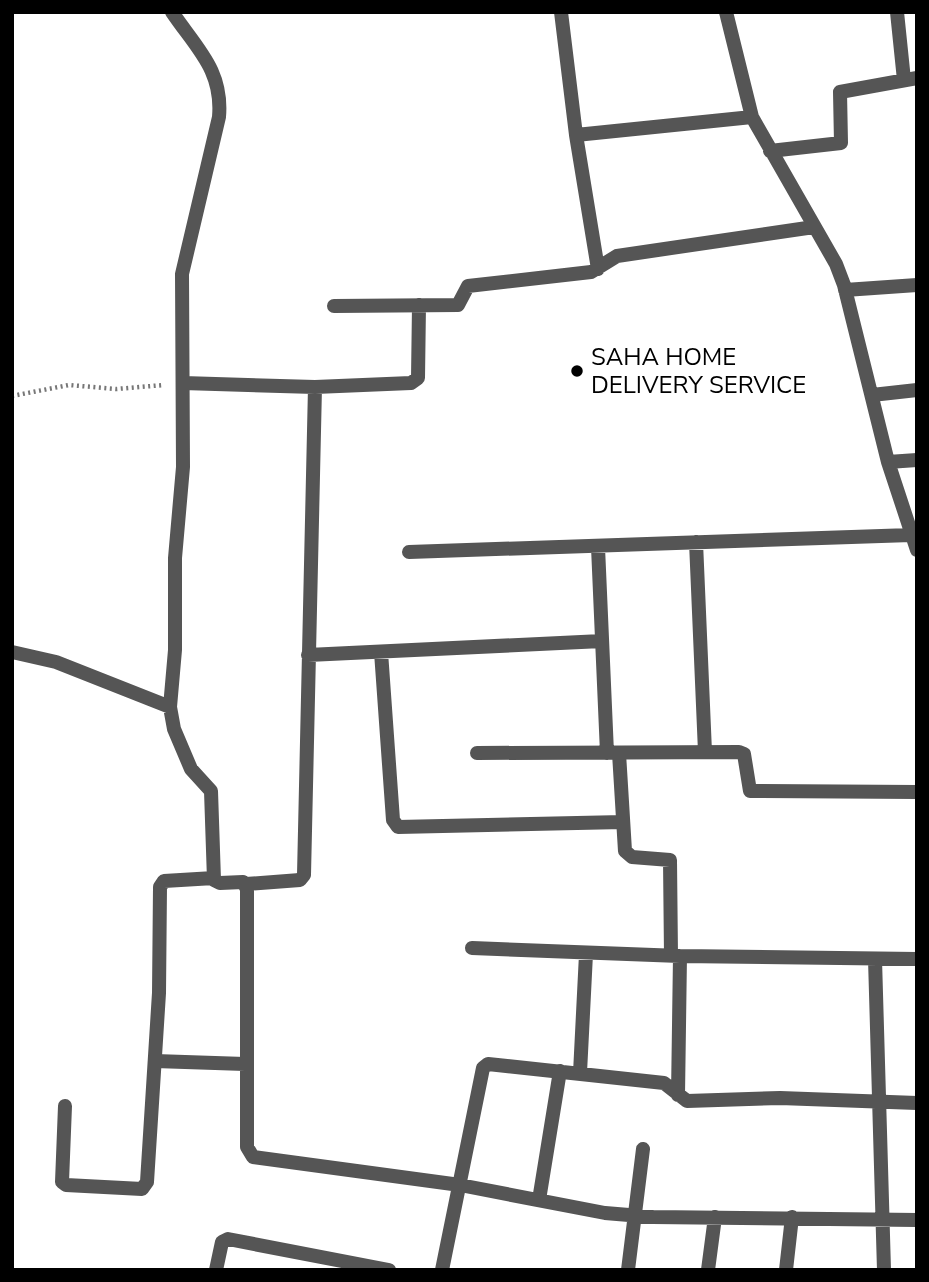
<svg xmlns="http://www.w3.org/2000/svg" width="929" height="1282" viewBox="0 0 929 1282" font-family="'Nunito Sans',sans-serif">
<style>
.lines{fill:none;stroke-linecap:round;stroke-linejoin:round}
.path{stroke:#777;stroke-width:4.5;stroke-dasharray:2 3.5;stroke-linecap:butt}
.minor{stroke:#555;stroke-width:14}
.poi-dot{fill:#000;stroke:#fff;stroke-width:2.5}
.labels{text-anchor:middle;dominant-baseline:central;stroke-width:5;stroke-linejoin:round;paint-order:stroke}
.poi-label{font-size:24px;fill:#000;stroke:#fff;text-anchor:start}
</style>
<rect width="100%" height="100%" fill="#fff"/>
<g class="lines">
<path class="path" d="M12,396L69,385L116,389L164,385"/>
<path class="minor" d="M172,12C197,49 223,70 219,117L182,274L183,467L175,558V650L170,707L174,729L191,769L211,791L214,880L220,883L243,882L247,889V1147L253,1157L460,1185L605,1213L653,1217L917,1220
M561,12L576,135L598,269
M726,12L752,117L836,264L844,285L888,462L917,550
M897,12L904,80
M576,135L752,117
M770,151L841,143L840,92L917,78
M845,290L917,285
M334,306L458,305L468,286L591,272L617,256L814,227
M183,383L315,387L411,383L418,378L419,305
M872,395L917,390
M888,462L917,460
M696,542L705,752
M598,547L607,753
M409,552L911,535
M12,652L56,662L170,707
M381,652L393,820L398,827L623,822
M308,655L602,641
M477,753L739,752L744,754L750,791L917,792
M619,753L625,851L632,857L670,860L671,956
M246,884L300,880L304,875L315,387
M472,948L680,956L917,959
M875,959L884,1270
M155,1061L245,1064
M580,1073L586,954
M678,1095L680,956
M65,1106L62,1182L66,1185L142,1189L147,1182L159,993L160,887L164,881L214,878
M539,1200L560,1071
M216,1270L222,1242L228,1239L389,1270
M442,1270L483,1068L488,1064L664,1083L687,1101L780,1098L917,1103
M628,1270L643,1149
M708,1270L715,1217
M786,1270L792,1217"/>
</g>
<circle class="poi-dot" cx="577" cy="371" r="7"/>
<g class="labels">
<g class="poi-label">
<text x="591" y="357">SAHA HOME<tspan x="591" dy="28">DELIVERY SERVICE</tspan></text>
</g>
</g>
<rect width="929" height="1282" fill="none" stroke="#000000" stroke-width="28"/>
</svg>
